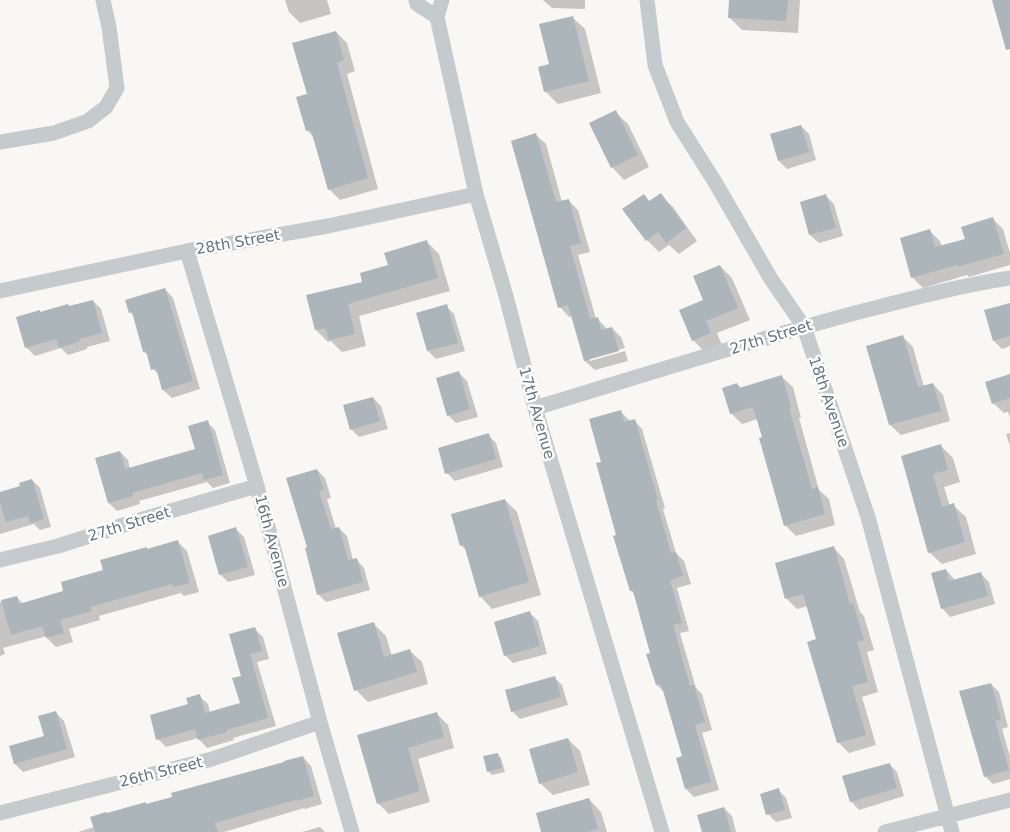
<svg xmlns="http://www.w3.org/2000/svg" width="1010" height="832" viewBox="0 0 1010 832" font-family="'DejaVu Sans',sans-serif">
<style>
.shadow{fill:#0003}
.building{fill:#abb5ba}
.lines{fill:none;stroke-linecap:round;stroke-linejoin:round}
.minor{stroke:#c5cacd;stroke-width:15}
.labels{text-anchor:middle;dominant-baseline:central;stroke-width:5;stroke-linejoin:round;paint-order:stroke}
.street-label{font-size:15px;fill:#607582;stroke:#fff}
</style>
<rect width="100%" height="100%" fill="#f8f7f4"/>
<path class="shadow" d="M285,0H327L331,14L300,23L289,12Z
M543,0H585V9L552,8Z
M731,0H800L798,33L742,30L729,17Z
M572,17L585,29L601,93L558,104L545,91Z
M336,32L347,43L355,71L347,74L378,189L340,200L329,189L314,138L308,131L298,98L308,95Z
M615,112L628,124L649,167L624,180L612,167Z
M801,126L809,134L816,160L787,169L779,161Z
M536,135L546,144L562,202L568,200L578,210L590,252L578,255L596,319L597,318L607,329L612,328L621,337L625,348L590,358V361L625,351L628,361L595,370L585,361L572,316L569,317L560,307Z
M643,195L650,202L660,195L673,207L697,241L679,254L669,245L659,252L647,240Z
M826,196L834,204L843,236L819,243L810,235Z
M993,219L1003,229L1010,253V265L969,277L967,275L923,288L912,277L930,231L940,241L942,247L966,240Z
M427,242L439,254L450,291L359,316L366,346L342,352L331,341L328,342L316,330L364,282Z
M720,266L732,278L750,320L717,333L722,345L705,352L693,340L705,301Z
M165,289L173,298L200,389L172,398L163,390L160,376L153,369L149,356L144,352L134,316L130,312Z
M93,301L101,309L110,341L87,347V349L68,355L61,348L35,356L27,348L18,317L70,307Z
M1010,305V346L1002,349L994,341Z
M446,306L454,314L465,351L436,359L428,351L417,314Z
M902,336L913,347L924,387L933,384L943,395L950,421L901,435L890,425L867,347Z
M459,373L467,381L478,417L456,423L448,415Z
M1010,375V418L1008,412L1004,413L993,403Z
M782,377L793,387L801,418H799L819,490L829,499L835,525L796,536L785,525L758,419L742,424L731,413L737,384L741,388Z
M373,398L381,406L388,429L359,437L351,429Z
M621,412L629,420V422L634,420L642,429L665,508L663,509L676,553L684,561L691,584L677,588L689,631L680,633L696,688L702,694L712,730L702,733L719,790L694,797L686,789L677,759L683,757L665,693L657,685L652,653L635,594L631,591L618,536L603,463Z
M207,422L215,430L230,483L213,488L207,482L139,501L140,504L117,511L109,503L96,459L120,452L128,460L130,469L196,450Z
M1010,433V446L1006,434Z
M488,435L496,443L503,467L455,481L447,473Z
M941,446L953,458L960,482L944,487L950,506L953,505L966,517L976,554L942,564L929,552L902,457Z
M317,470L325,478L331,498L327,499L336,529L339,528L347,536L353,560L356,559L364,568L370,590L326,602L318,594L309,548Z
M32,480L40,488L51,527L40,530L34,524L0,534V535V493L21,487Z
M505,500L517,512L541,595L492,609L480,596L467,551L462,546Z
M236,529L244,537L255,575L228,582L220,574Z
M178,542L187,551L199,592L184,596L181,593L99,616L100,620L69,629L73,642L56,647L47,638V636L3,648L5,654L0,656V602L17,597L23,604L65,592L148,550Z
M834,548L844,559L860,612L864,616L874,650L867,652L878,692L862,697L876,745L849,753L838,742L817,640L808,606L797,609L786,598Z
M946,570L954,579V581L981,574L989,582L995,604L950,617L942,608Z
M530,613L538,621L547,654L513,663L505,655Z
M374,624L386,636L392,656L409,650L422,662L428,684L368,702L356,690Z
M254,628L263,637L269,659L257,662L276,726L233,738L234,740L207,748L198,738L166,747L158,739L199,696L208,704L210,713L241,704L242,676Z
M554,677L562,685L568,705L520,719L512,711Z
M991,684L999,692L1008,727L1002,729L1010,756V779L993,784L985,776Z
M56,713L64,721L75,757L23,772L15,764L10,747L45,737Z
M437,714L448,725L454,748L418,759L430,802L389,814L378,803L358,736Z
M568,739L580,751L590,785L553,795L540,783Z
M497,754L501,758L505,772L492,775L488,771Z
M303,757L311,766L322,804L305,809L304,808L224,832H78L94,827L145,803L147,805Z
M889,764L897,772L904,796L859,810L851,801Z
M778,790L786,798L792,818L776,822L768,814Z
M589,799L601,812L607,832H542Z
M724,808L732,816L736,832H703Z
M320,827L325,832H302Z"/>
<path class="building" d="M729,0H788L786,21L728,18Z
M992,0H1010V49L1006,50Z
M573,16L589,81L544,92L538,67L549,64L539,24Z
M336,31L344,60L337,63L368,178L328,190L311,130L306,131L296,97L307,94L292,43Z
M616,110L638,155L611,168L589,123Z
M801,125L809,152L778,161L770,134Z
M536,133L556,202L569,199L581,243L570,246L590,319L598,317L601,330L612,327L619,351L584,361L568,305L558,308L511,141Z
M661,193L686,228L666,243L658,232L646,241L622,209L644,194L649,201Z
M826,194L836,228L809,235L800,202Z
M993,217L1004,254L957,267V265L911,278L900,238L930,229L935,247L965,239L961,227Z
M427,240L438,278L348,304L355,334L329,340L325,328L315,330L306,295L362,282L360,273L388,265L384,253Z
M720,265L738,308L706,321L711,333L692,341L679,310L703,300L693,276Z
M165,288L193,381L162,390L156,368L151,370L146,351L143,352L132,312L129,313L125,300Z
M93,300L102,333L79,339L80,341L59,348L56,339L25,348L16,317L40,310V312L68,304L69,306Z
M1010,303V336L993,341L984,310Z
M447,304L458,343L427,351L416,313Z
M903,335L918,387L933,383L941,411L889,425L866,346Z
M459,371L470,409L447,416L436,378Z
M1010,374V398L992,404L985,382Z
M782,375L791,407L789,408L812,489L818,487L825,514L784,526L759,438L762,437L753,407L730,414L722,388L737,383L739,388Z
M373,397L380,421L350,430L343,405Z
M621,410L624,422L635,419L658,500L656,501L671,553L676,552L683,576L670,580L682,623L673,625L690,686L694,685L705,722L695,725L711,782L685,789L676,758L682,756L661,684L656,685L646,654L650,653L633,591H630L613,536L616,535L596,463L601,462L589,419Z
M208,420L223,475L204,480L202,473L132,493L133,496L108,503L95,458L120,451L125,469L195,449L188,426Z
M489,433L496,459L445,474L438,448Z
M941,444L948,470L933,474L942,507L954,503L965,542L928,553L901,456Z
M317,469L324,490L319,491L331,529L339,527L348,560L357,558L363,582L317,595L305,548L307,547L286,478Z
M32,479L44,519L30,523L28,516L6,522L0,502V492L20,486L19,483Z
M505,499L529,582L479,597L464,545L460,546L451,514Z
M236,527L248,567L219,575L208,536Z
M178,540L190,583L174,587L172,584L90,607L92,611L60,620L64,633L46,638L42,626L11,635L1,600L17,596L19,604L63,591L61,582L103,570L100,560L147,547V549Z
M834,546L850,604L853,603L864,640L857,642L868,682L852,686L866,735L837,743L807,642L816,639L803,594L785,599L775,563Z
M946,569L949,581L981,572L988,596L941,609L931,573Z
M530,611L540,646L504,656L494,622Z
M374,622L384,657L410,649L417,672L354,691L337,633Z
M255,627L262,651L250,654L268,718L226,730L227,732L198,740L195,729L156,740L150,715L188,704L186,698L200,694L205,713L240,703L232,678L241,676L229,634Z
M555,676L561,697L511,712L505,690Z
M991,683L1001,719L995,721L1009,770L984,777L959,691Z
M56,711L67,749L14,764L9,746L44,736L38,716Z
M437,712L444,737L408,748L420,791L377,804L357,735Z
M568,738L578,772L539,784L529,749Z
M498,753L502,768L487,772L483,756Z
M303,756L314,796L296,801L295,800L215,823L218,832H95L90,817L106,812L107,813L146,802V804L172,797L171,793L284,762V761Z
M890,763L897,788L850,802L842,776Z
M779,788L785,810L766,815L760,794Z
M589,798L598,829L587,832H541L536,813Z
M724,807L731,832H702L697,815Z"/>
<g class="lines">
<path class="minor" d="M416,0L417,4L437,17L476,194L506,296L535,408L662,832
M647,0L655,65L677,122L715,182L771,279L804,327L868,517L952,832
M437,17L442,0
M0,142L54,133L88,121L106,107L117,88L109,27L103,0
M187,251L257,486L320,722L352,832
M0,291L187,251L328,226L476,194
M535,408C641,376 747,342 855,313C906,300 958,286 1010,278
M0,560L58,546L143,519L257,486
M0,813L212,759L320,722
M885,832L1010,800"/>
</g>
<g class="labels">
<g class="street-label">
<text transform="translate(238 242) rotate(-10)">28th Street</text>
<text transform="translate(771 337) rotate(-17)">27th Street</text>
<text transform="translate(829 402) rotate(71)">18th Avenue</text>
<text transform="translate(537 413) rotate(74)">17th Avenue</text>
<text transform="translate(129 524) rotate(-17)">27th Street</text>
<text transform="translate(272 541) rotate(75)">16th Avenue</text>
<text transform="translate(161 772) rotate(-14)">26th Street</text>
</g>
</g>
</svg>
